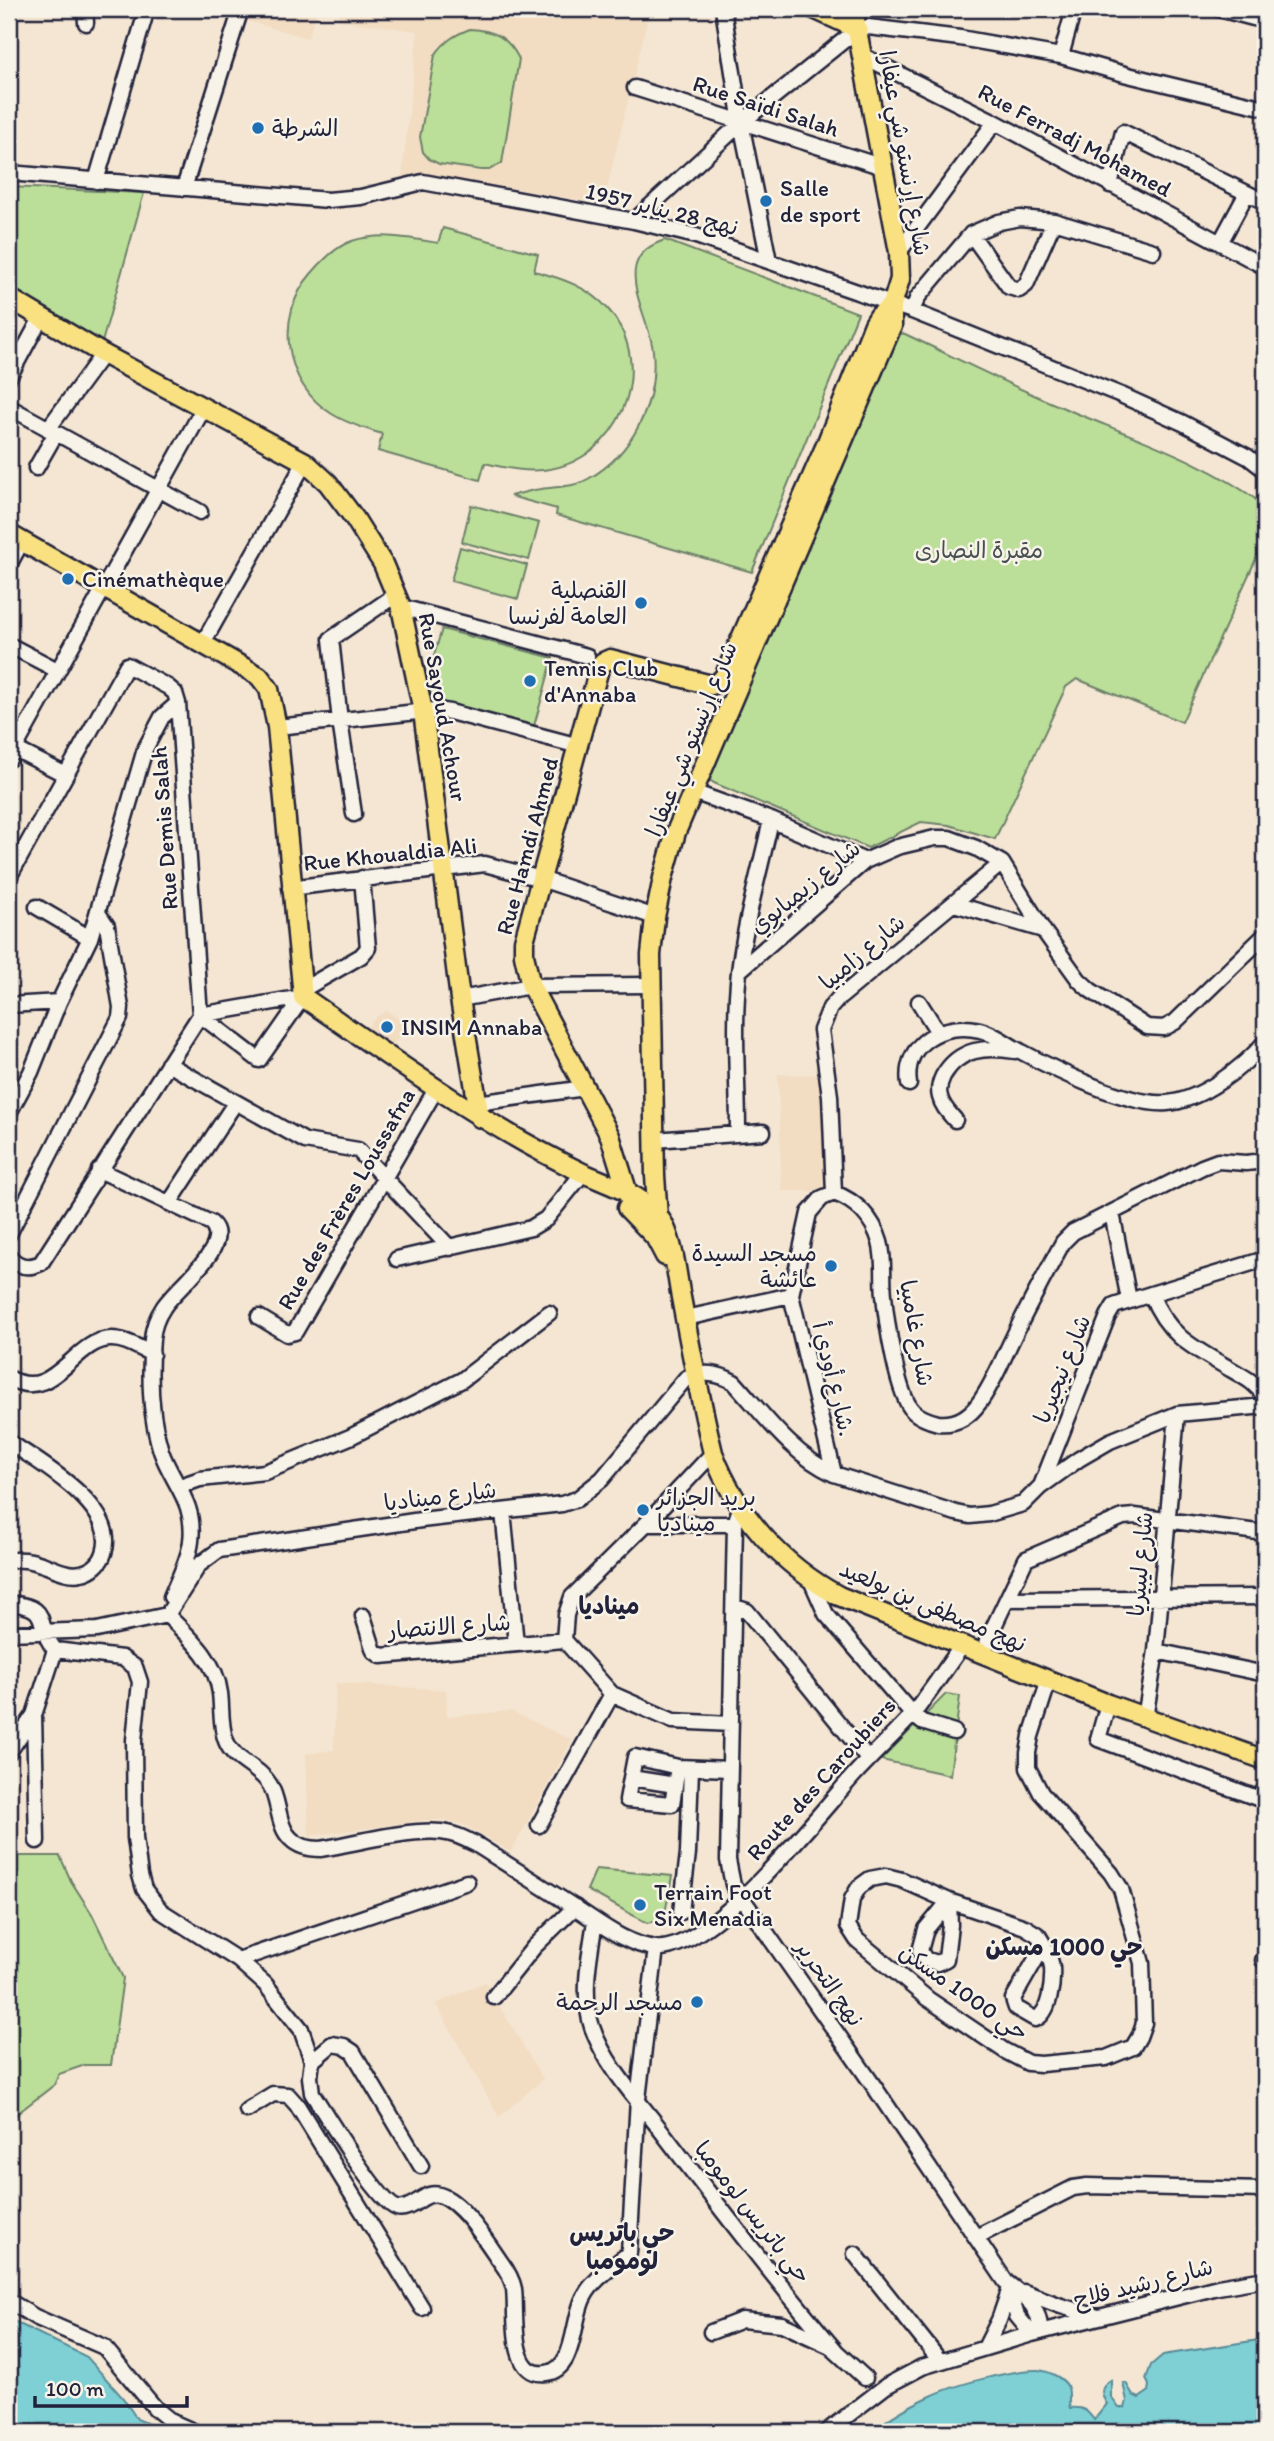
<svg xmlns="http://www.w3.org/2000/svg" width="1274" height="2441" viewBox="0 0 1274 2441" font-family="Itim,'Playpen Sans Arabic',sans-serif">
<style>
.built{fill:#f2dcc2}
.green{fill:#bbdf99;stroke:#6e806a;stroke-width:2}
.water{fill:#7ed0d4;stroke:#598a97;stroke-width:2}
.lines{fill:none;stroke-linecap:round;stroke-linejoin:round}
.minor-casing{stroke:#22223b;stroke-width:19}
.major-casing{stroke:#22223b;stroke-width:23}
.minor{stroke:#f7f3e8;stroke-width:14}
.major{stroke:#f9e181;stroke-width:18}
.poi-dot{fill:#1f6fb2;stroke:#f7f3e8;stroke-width:2.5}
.labels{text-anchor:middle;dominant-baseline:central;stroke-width:5;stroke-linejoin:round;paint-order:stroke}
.street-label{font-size:23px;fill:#22223b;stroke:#f7f3e8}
.poi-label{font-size:23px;fill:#22223b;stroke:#f7f3e8;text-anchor:start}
.park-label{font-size:23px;fill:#485152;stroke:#f7f3e8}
.neighbourhood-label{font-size:24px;font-weight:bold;fill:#22223b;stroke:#f7f3e8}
</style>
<rect width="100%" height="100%" fill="#f4e6d2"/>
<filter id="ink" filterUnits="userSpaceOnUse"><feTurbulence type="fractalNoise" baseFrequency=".0143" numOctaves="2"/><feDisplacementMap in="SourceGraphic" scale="14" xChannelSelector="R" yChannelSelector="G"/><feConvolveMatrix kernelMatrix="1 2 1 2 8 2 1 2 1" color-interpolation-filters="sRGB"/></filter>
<g filter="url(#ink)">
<path class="built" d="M247,9H317L308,38L244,20Z
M339,9H650L603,204L437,175L402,177L418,31L339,20Z
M387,1011L408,1025L392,1046L366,1029L377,1016Z
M778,1074L821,1075L825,1191H782Z
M336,1683L446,1690L447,1717L510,1711L572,1740L511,1852L462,1824L445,1820H425L309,1836L306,1754L334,1750Z
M485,1982L543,2079L499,2117L436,2004Z"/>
<path class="green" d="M470,29C494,30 508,37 519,59L502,163L489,170H481L439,164L429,159L423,152L420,137L435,55C445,41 454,35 470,29Z
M9,187L144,193L101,346L9,287Z
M443,228L538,254L534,271C561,278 589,287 608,309C659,368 619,462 543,470C523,472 504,468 485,463L480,480L378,451L382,434C366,429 348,424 332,414C284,385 274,316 311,274C322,261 336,246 352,241C380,232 410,238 438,243Z
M665,240L858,313L752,572L556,515L557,509L510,496C520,494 531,490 541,489C558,486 573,488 588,479C633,454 658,402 653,351C649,312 607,258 665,240Z
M898,333L905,334C956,358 1007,384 1059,406C1129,436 1205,460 1265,506V539L1182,722L1077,679L1066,687L995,839L949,825L921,822L868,848L714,783L704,776Z
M471,505L539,523L529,560L462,542Z
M460,547L527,565L518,599L451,581Z
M442,629L553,658L534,726L430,699L426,681Z
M946,1694L960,1696L950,1775L881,1760Z
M9,1856H60L71,1881L92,1914L123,1978L111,2065H85L59,2074L54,2085L9,2120Z
M596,1869L672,1876L664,1919L647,1923L587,1890Z"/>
<path class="water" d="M9,2319L87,2357L123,2398L137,2419L154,2426L160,2432H9Z
M1265,2339V2432H872C889,2417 911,2405 931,2396C954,2385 1011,2370 1036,2370C1046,2370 1063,2377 1068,2387C1070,2393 1068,2402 1070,2408C1083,2407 1087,2410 1094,2420L1107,2404C1100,2394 1100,2386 1111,2380V2397L1119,2408H1125L1127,2401L1123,2383H1126L1133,2395L1139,2398L1148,2392L1149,2385L1146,2379L1151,2365L1163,2355Z"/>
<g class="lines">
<defs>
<path id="minor" d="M85,9L86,23
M723,9L741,123L769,261
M1219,9L1265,21
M863,56L995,122L1265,267
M1061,56L1074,9
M635,88L883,167
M9,173L328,200L361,197L423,182L634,221L696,236L912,311L1121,395L1183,423L1248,457L1265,470
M96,181L147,9
M1110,185L1123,132L1265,202
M184,188L241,9
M634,221L741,123L858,29L868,27L960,38L1061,56L1128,75L1265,108
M971,234L1009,287L1019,290L1026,285L1054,221
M1220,243L1247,193
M899,252L995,122
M912,311L918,297L971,234L999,222L1020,218L1054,221L1153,251
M9,377L41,318
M9,407L200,512
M48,429L103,354
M36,468L56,433
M9,565L22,541
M401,607L587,656
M203,643L305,462
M9,645L57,670
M277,727L436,710L450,712L579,746
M9,746L66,775
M9,759L203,409
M693,792L771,820L865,861
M354,814L340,721L331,639L397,594
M9,877L127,665L168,687L175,693L178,703L200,1015L259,1060L303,997
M290,888L485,864L541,879L655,917
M954,904L1043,930
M37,907L90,938
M739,971L865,861L897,847L935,838H949L976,848L1002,863L1043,930L1079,980L1090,990L1147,1027L1164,1028L1175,1022L1265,935
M302,990L361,956L368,948L362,878
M460,999L531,986L650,985
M919,1002L938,1032
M9,1005L59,1002
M168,1064L305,1141L358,1150L450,1248
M909,1084C903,1043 943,1021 980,1030C996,1034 1007,1045 1022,1052C1057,1071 1128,1106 1167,1103C1200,1101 1244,1067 1265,1042
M477,1103L585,1088
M9,1113L31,1072L59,1002L90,938L145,749L162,717L178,703
M955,1120C949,1113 942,1106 940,1097C938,1090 940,1082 943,1076C959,1048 986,1046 1015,1051
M738,1133C738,1080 733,1025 739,972C745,921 760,870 771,820
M654,1140L763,1132
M99,1170L211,1223C235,1245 174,1289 163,1308C157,1317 153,1328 152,1339C149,1375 150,1416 161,1451C172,1483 196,1502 191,1541C189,1560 178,1579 171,1597
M834,1193L830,1096L821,1030L830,1008L838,999L1002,863
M170,1202L235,1103
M1112,1213L1129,1300
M9,1234L120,1018L121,1007L107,926L98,913
M9,1256C18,1267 28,1269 41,1263L200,1015L303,997
M397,1259L531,1228L546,1219L583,1173
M1265,1259L1151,1294C1168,1337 1194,1348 1232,1370C1246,1378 1256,1383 1265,1397
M791,1295L834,1474
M259,1317L287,1334L295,1332L436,1089
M686,1318L791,1295L809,1213L822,1198L834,1193C856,1201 873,1218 880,1242C885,1259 882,1277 884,1295C886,1319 897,1397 914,1412C921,1418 930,1421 938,1423C956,1425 969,1417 979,1403C993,1384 1001,1363 1011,1342C1027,1308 1045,1275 1063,1242L1073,1232L1202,1167L1218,1161L1246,1163L1265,1161
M9,1378C53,1404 74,1340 110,1339C124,1338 139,1348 152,1354
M9,1442C39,1462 120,1508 104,1553C101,1563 92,1571 81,1573C60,1578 37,1554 9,1561
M713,1453L646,1524L572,1597L566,1615L564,1640L612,1694L673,1721L730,1724
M180,1486L200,1479L265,1472L350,1437L462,1380L549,1313
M1041,1486L1108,1316L1114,1306L1151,1294
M740,1508L735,1524L728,1860L733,1885L873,2085L1006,2282C1024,2296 1041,2307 1040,2332
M503,1511L516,1644
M646,1524H735
M810,1578L826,1614L912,1714L922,1722L954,1732
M1007,1599L1265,1597
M9,1603C55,1608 32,1622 55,1650L122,1658L135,1667L140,1682L134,1740L135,1838L140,1875L144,1889L161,1911L238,1960L265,1984L301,2029L312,2061
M735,1607L747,1611L868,1759
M167,1615L199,1565L219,1550L421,1520L562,1504L577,1499L602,1479L686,1378C704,1371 718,1373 734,1382C764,1415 792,1455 834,1474L956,1513L970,1516L989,1514L1023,1504L1040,1487L1079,1459L1110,1441L1177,1414L1265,1406
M167,1615C189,1637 216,1660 220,1693C222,1708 220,1726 226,1741C234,1762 259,1766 270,1785C280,1802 277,1826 291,1839C299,1847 310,1849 321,1849C354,1843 409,1829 441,1832C454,1833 465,1839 477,1845C508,1865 540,1885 571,1905C597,1921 625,1945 656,1948C710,1953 817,1816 853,1776C872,1755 893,1736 912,1715C930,1693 945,1669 962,1646
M363,1616L374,1651L381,1656L564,1640
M9,1633L97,1630L167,1615
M1156,1651L1265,1674
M984,1654L987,1641L1026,1559L1123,1517L1135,1516L1265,1533
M1108,1704L1098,1739L1257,1798L1265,1790
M34,1715L37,1841
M1145,1718L1156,1651L1177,1414
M9,1752L34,1715L55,1650
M631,1778L635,1757L678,1767L730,1769
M675,1785L631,1778L627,1800L672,1804L678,1767
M539,1825L612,1694
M949,1901L950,1925L946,1959L937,1963L925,1959L920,1951L926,1929Z
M681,1912L688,1853L691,1768
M595,1921C590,1955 581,1993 592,2027C606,2068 641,2103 666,2137C721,2209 776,2281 835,2350
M1044,1945L1038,1935L1025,1927L949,1901L902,1880L886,1876L870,1879L859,1887L852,1899L848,1926L857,1940L928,1999L1005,2051L1028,2063L1041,2064L1106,2058L1133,2047L1139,2037L1144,2023L1142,1963L1121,1889L1111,1873L1041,1793L1028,1768V1753L1031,1736L1049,1680
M1044,1945C1047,1952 1051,1960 1052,1967C1053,1983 1050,2014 1035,2019L1016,2008L1013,1999Z
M238,1960L467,1882
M1263,1960H1265
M494,1997L534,1947L575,1907
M247,2110L273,2094L288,2095L297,2105L422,2308
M421,2166L353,2052L344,2046L332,2044L312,2061L310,2077L312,2093C325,2113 378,2202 397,2208C406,2211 417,2201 425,2197C451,2181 487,2243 500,2261C506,2269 512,2278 514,2289C517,2311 508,2378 546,2373C576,2370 572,2319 584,2297C593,2279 614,2266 629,2253L638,2099L656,1948
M976,2237L1073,2188L1087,2186L1265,2190
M855,2254L940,2361
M1009,2290L1017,2316L1032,2334
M1024,2292L1061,2306L1098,2317
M9,2301L35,2317L104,2347L156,2409L172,2422L195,2432
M711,2332L742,2320L782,2324L830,2346L865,2378
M985,2348L999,2320L1009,2291
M826,2432L886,2386L922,2367L1032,2334L1218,2287L1265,2279"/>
<path id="major" d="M814,9L858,29
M9,298L103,354L305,462L328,483L355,519L383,564L401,607L423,711L460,999L480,1118
M9,534L259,676L269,689L277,727L303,997C393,1059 481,1124 581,1172C609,1185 648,1195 664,1225C674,1247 676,1269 680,1292C690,1345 700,1400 713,1453C736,1514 781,1565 839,1596L1108,1704L1265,1760
M627,1208L655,1237L665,1256
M634,1213L610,1136L531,986L524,955V941L541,879L599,669L603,662L610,659L711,685L718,683L724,677L825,447L874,324L879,316L892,305
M658,1217L655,1176L651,955L655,917L663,878L676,832L693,792L892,326V305L900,279L899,252L853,9"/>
</defs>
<use href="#minor" class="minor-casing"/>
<use href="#major" class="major-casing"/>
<use href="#minor" class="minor"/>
<use href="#major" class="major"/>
</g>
</g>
<g class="poi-dot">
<circle cx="258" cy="128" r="7"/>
<circle cx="766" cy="201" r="7"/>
<circle cx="68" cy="579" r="7"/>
<circle cx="641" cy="603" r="7"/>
<circle cx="530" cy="681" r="7"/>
<circle cx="387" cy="1027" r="7"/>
<circle cx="831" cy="1266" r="7"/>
<circle cx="643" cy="1510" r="7"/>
<circle cx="640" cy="1905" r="7"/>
<circle cx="697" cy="2002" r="7"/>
</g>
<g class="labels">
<g class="street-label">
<text transform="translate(766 106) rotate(18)">Rue Saïdi Salah</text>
<text transform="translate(1075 140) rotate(28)">Rue Ferradj Mohamed</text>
<text transform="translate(905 153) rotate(80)">شارع إرنستو شي عيفارا</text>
<text transform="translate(662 209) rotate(14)">نهج 28 يناير 1957</text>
<text transform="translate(443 707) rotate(80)">Rue Sayoud Achour</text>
<text transform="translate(691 739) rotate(-68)">شارع إرنستو شي عيفارا</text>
<text transform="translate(164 828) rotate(-94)">Rue Demis Salah</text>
<text transform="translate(527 846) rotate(-75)">Rue Hamdi Ahmed</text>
<text transform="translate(390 854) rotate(-6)">Rue Khoualdia Ali</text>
<text transform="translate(805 887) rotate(-39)">شارع زيمبابوي</text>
<text transform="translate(862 952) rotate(-40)">شارع زامبيا</text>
<text transform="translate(346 1199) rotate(-60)">Rue des Frères Loussafna</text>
<text transform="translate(917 1333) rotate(80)">شارع غامبيا</text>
<text transform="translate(1062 1369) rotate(-68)">شارع نيجيريا</text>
<text transform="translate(834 1379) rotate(76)">شارع أودي أ.</text>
<text transform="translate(440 1496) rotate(-7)">شارع ميناديا</text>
<text transform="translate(1140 1564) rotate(-85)">شارع ليبيريا</text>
<text transform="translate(933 1606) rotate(23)">نهج مصطفى بن بولعيد</text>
<text transform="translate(449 1626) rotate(-4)">شارع الانتصار</text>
<text transform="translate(821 1779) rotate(-48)">Route des Caroubiers</text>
<text transform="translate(830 1983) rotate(55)">نهج التحرير</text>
<text transform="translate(964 1992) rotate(35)">حي 1000 مسكن</text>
<text transform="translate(753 2212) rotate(52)">حي باتريس لومومبا</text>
<text transform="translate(1143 2283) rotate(-14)">شارع رشيد فلاح</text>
</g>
<g class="poi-label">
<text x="272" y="128">الشرطة</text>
<text x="780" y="188">Salle<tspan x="780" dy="26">de sport</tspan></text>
<text x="82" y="579">Cinémathèque</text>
<text x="627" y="590" text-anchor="end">القنصلية<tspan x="627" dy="26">العامة لفرنسا</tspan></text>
<text x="544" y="668">Tennis Club<tspan x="544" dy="26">d'Annaba</tspan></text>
<text x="401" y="1027">INSIM Annaba</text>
<text x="817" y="1253" text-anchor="end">مسجد السيدة<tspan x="817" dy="26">عائشة</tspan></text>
<text x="657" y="1497">بريد الجزائر<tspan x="657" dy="26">ميناديا</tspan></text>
<text x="654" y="1892">Terrain Foot<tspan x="654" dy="26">Six Menadia</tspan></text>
<text x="683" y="2002" text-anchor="end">مسجد الرحمة</text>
</g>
<g class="park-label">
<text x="979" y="550">مقبرة النصارى</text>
</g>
<g class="neighbourhood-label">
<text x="609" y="1605">ميناديا</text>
<text x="1064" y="1946">حي 1000 مسكن</text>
<text x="622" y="2232">حي باتريس<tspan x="622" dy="28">لومومبا</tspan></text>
</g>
</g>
<rect width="1274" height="2441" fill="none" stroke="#f7f3e8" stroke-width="35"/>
<rect x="18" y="18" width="1239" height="2406" fill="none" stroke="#22223b" stroke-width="2.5" filter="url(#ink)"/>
<path d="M35 2396v10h152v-10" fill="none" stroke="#22223b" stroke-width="3.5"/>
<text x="46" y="2396" font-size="21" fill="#22223b" stroke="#f7f3e8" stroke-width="5" paint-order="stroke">100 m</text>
</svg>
